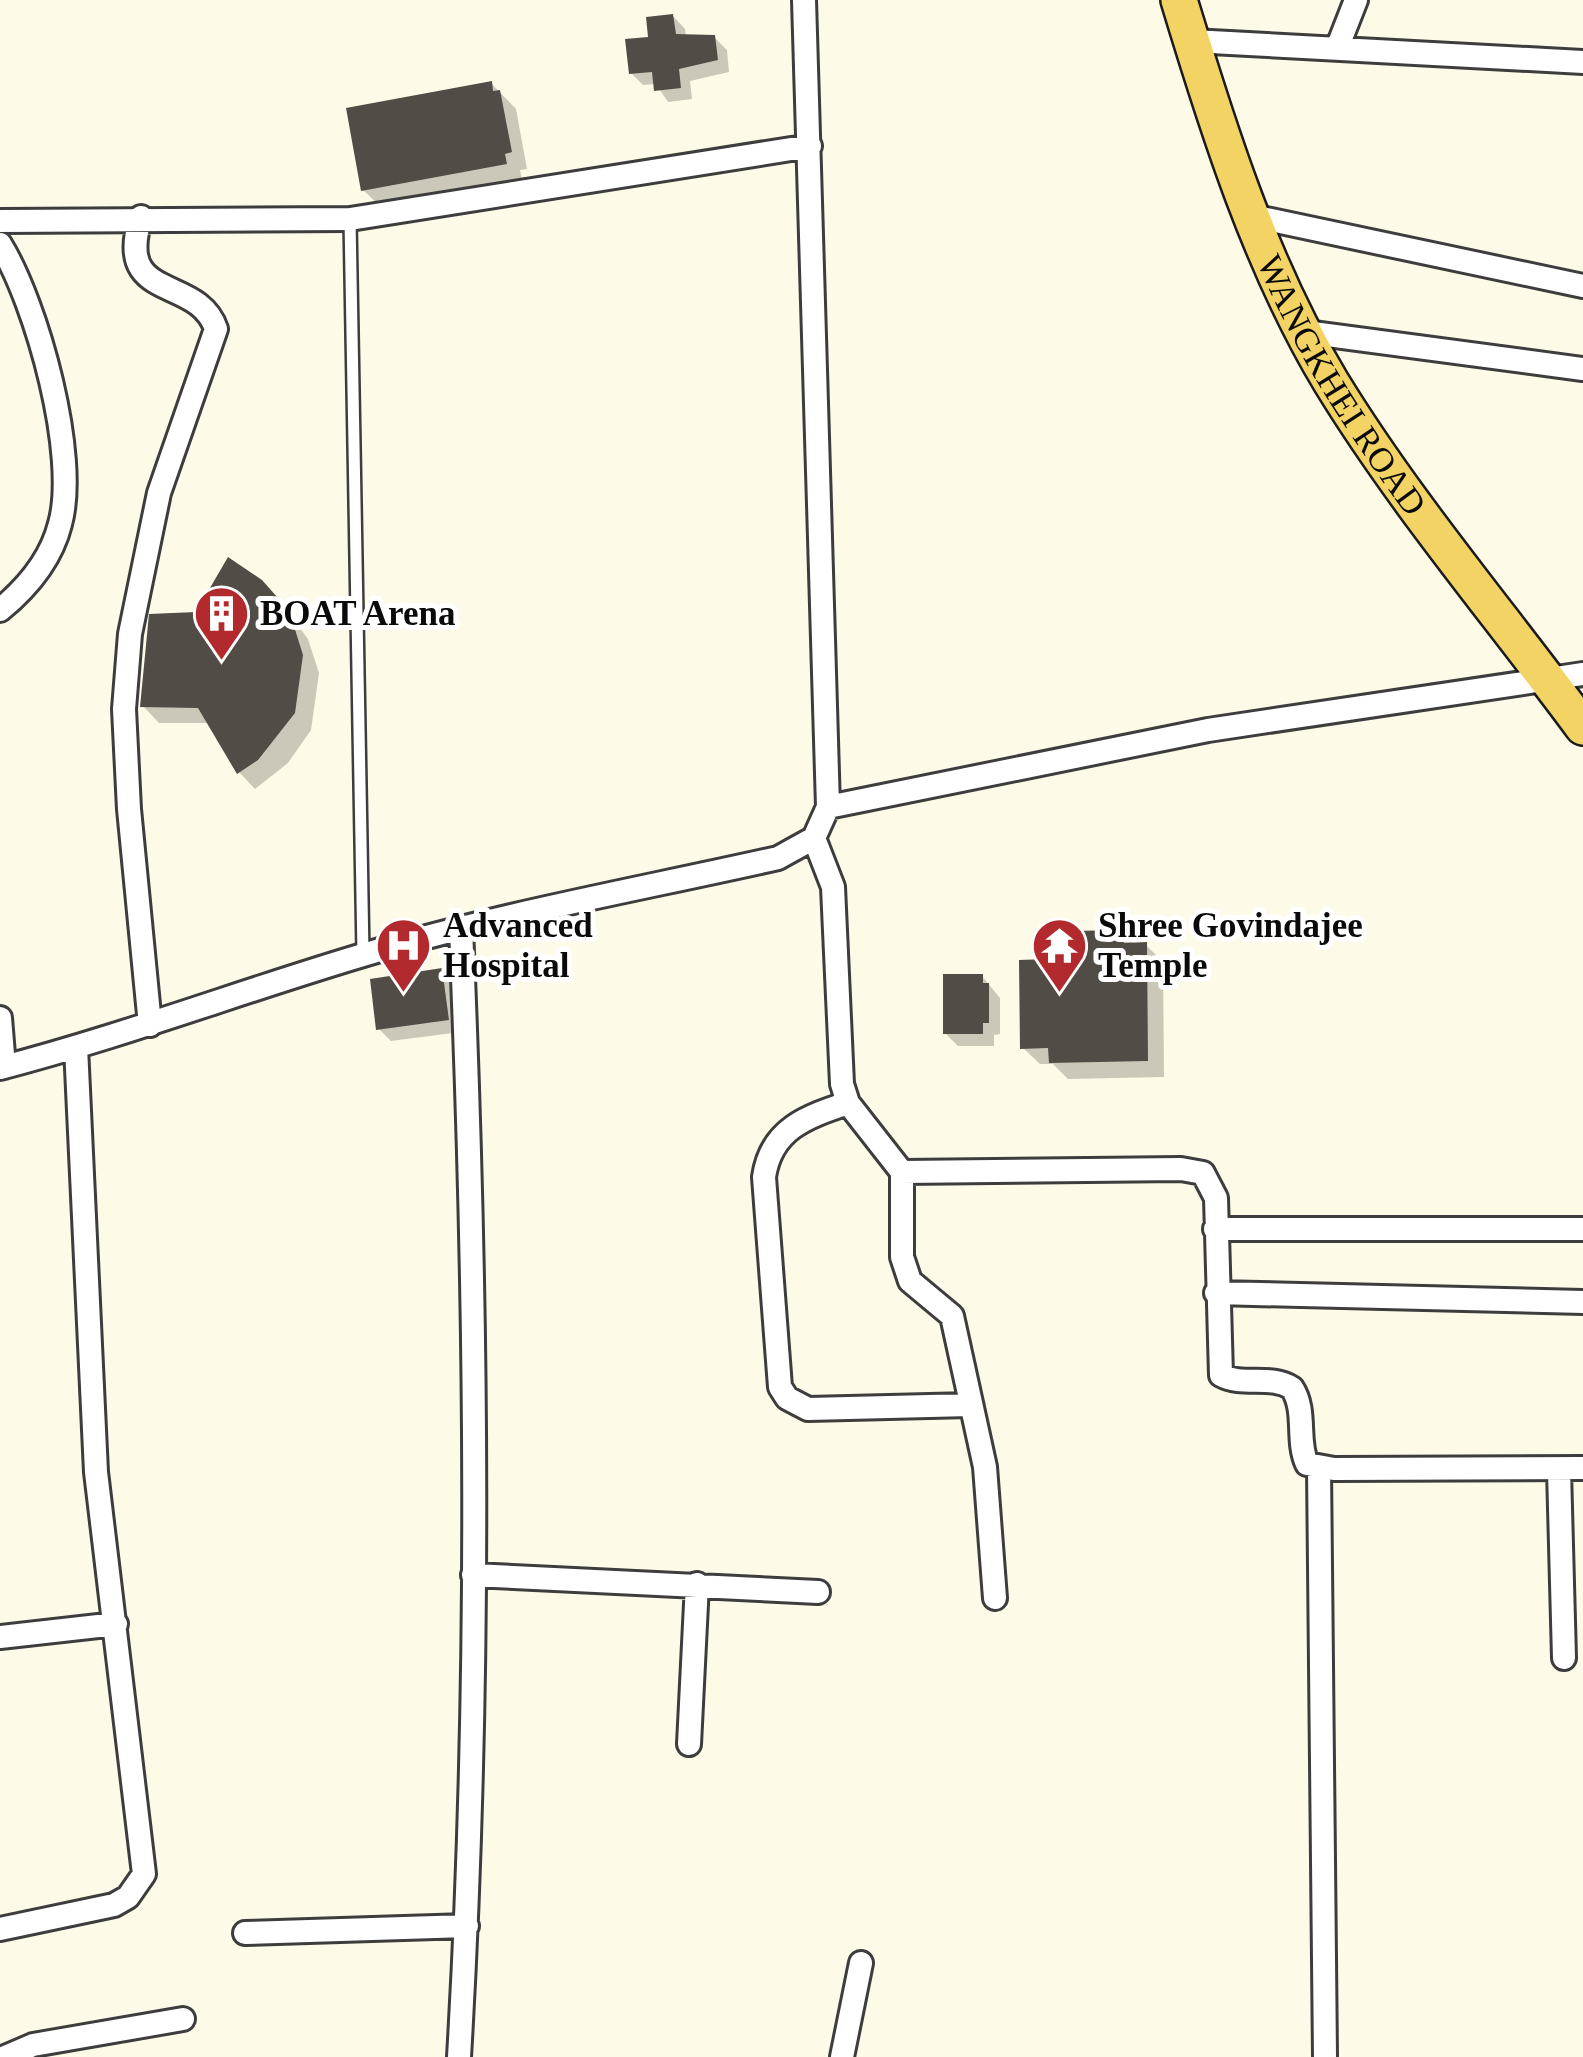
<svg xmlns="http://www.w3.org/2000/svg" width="1583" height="2057" viewBox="0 0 1583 2057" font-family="Georgia,serif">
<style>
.shadow{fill:#0003}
.building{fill:#524c47}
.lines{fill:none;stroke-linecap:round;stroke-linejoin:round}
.service-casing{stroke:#3d3d3d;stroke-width:16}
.minor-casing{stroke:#3d3d3d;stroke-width:28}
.primary-casing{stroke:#1b1b1b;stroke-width:40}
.service{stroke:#fff;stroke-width:11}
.minor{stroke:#fff;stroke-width:22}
.primary{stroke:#f2d364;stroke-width:35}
.labels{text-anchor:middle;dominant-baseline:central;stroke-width:10;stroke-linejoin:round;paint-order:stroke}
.street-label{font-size:35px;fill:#0a0a0a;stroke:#fff}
.poi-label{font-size:35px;font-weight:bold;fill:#0a0a0a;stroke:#fff;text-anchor:start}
</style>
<rect width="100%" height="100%" fill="#fefae8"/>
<path class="shadow" d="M673,16L685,29L686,37H714L727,50L729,72L690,81L692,99L668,102L656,84L643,85L631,73L651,39Z
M491,83L516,109L527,169L520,170L522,180L380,206L363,190Z
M279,600L308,639L319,673L311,730L288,763L255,789L239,772L210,723H159L143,706L198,615Z
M1123,933L1135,945H1146L1163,962L1164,1077L1068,1079L1053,1064H1040L1023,1048L1050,962L1073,946Z
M441,971L454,983L460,1032L391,1041L379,1029Z
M982,976L1000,998V1034L994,1035V1046H958L945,1033Z"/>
<path class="building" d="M673,14L676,34L715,35L718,60L679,69L681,88L654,91L652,72L629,74L625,39L648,37L646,17Z
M492,81L493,91L500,90L512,152L505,154L507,164L361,191L346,108Z
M228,557L262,580L278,598L292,620L303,655L295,713L258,760L237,774L198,708L140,707L149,614L196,612Z
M1124,930V943L1147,942L1148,1061L1049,1063L1048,1048L1020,1049L1019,960L1047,959V944H1070V931Z
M442,968L449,1020L376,1030L370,979Z
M943,974H983V983H989V1023H983V1034H943Z"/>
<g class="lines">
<defs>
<path id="service" d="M350,219L363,954"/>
<path id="minor" d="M1192,41L1583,62
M1338,46L1356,0
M1252,216L1583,286
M141,217C113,304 198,274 216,329L159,493L130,634L124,709L129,809L150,1025
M0,221L350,219L810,146
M0,244C37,304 79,456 60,524C51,560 28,587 0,610
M1305,332L1583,369
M828,807L1208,730L1583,674
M814,838L833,887L842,1084L848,1103L902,1172V1257L910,1281L952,1316L985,1467L995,1598
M0,1018L4,1067
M0,1068C123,1036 242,991 363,955C499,914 640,889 778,858L814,838L828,807L804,0
M848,1103C806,1117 771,1129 764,1177L780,1387L787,1398L808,1409L970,1405
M902,1172L1181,1169L1203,1173L1216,1198L1221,1375C1243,1387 1270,1374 1292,1388C1307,1411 1296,1440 1307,1464L1334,1469L1583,1468
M1215,1229H1583
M1216,1293L1583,1302
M1319,1468L1325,2057
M1559,1470L1564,1658
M473,1575L818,1592
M0,1637L116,1624
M689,1744L697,1584
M0,1929L114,1905L128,1897L144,1874L96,1472L76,1047
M245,1933L467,1926
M5,2057L33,2045L183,2019
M459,2057C481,1682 477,1304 461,928
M842,2057L861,1963"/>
<g id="primary">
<path id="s1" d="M1179,0C1218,129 1261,266 1331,382C1405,503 1499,613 1583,727"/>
</g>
</defs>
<use href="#service" class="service-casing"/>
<use href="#minor" class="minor-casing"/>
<use href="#primary" class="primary-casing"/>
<use href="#service" class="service"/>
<use href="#minor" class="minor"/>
<use href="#primary" class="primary"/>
</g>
<defs>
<symbol id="building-pin" viewBox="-11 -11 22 30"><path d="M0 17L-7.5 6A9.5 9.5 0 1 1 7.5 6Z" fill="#b22a2d" stroke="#fff"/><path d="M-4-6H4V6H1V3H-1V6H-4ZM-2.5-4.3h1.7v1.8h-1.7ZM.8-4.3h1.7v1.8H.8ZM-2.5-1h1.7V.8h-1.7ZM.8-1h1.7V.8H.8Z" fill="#fff"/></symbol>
<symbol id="hospital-pin" viewBox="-11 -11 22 30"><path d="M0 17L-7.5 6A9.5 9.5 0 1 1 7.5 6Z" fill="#b22a2d" stroke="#fff"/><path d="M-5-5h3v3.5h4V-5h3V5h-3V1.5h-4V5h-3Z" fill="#fff"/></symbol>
<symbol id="temple-pin" viewBox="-11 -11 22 30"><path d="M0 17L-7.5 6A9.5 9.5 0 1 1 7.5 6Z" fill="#b22a2d" stroke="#fff"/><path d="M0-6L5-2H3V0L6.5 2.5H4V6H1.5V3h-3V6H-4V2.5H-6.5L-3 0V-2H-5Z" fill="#fff"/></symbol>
</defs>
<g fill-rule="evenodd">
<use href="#building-pin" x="190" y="582" width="63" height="86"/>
<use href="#hospital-pin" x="372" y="914" width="63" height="86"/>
<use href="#temple-pin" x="1028" y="914" width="63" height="86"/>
</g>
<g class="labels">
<g class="street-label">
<text stroke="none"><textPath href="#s1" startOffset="420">WANGKHEI ROAD</textPath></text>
</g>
<g class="poi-label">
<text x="260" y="613">BOAT Arena</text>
<text x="443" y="925">Advanced<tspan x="443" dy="40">Hospital</tspan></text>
<text x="1098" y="925">Shree Govindajee<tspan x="1098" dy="40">Temple</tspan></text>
</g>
</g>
</svg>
